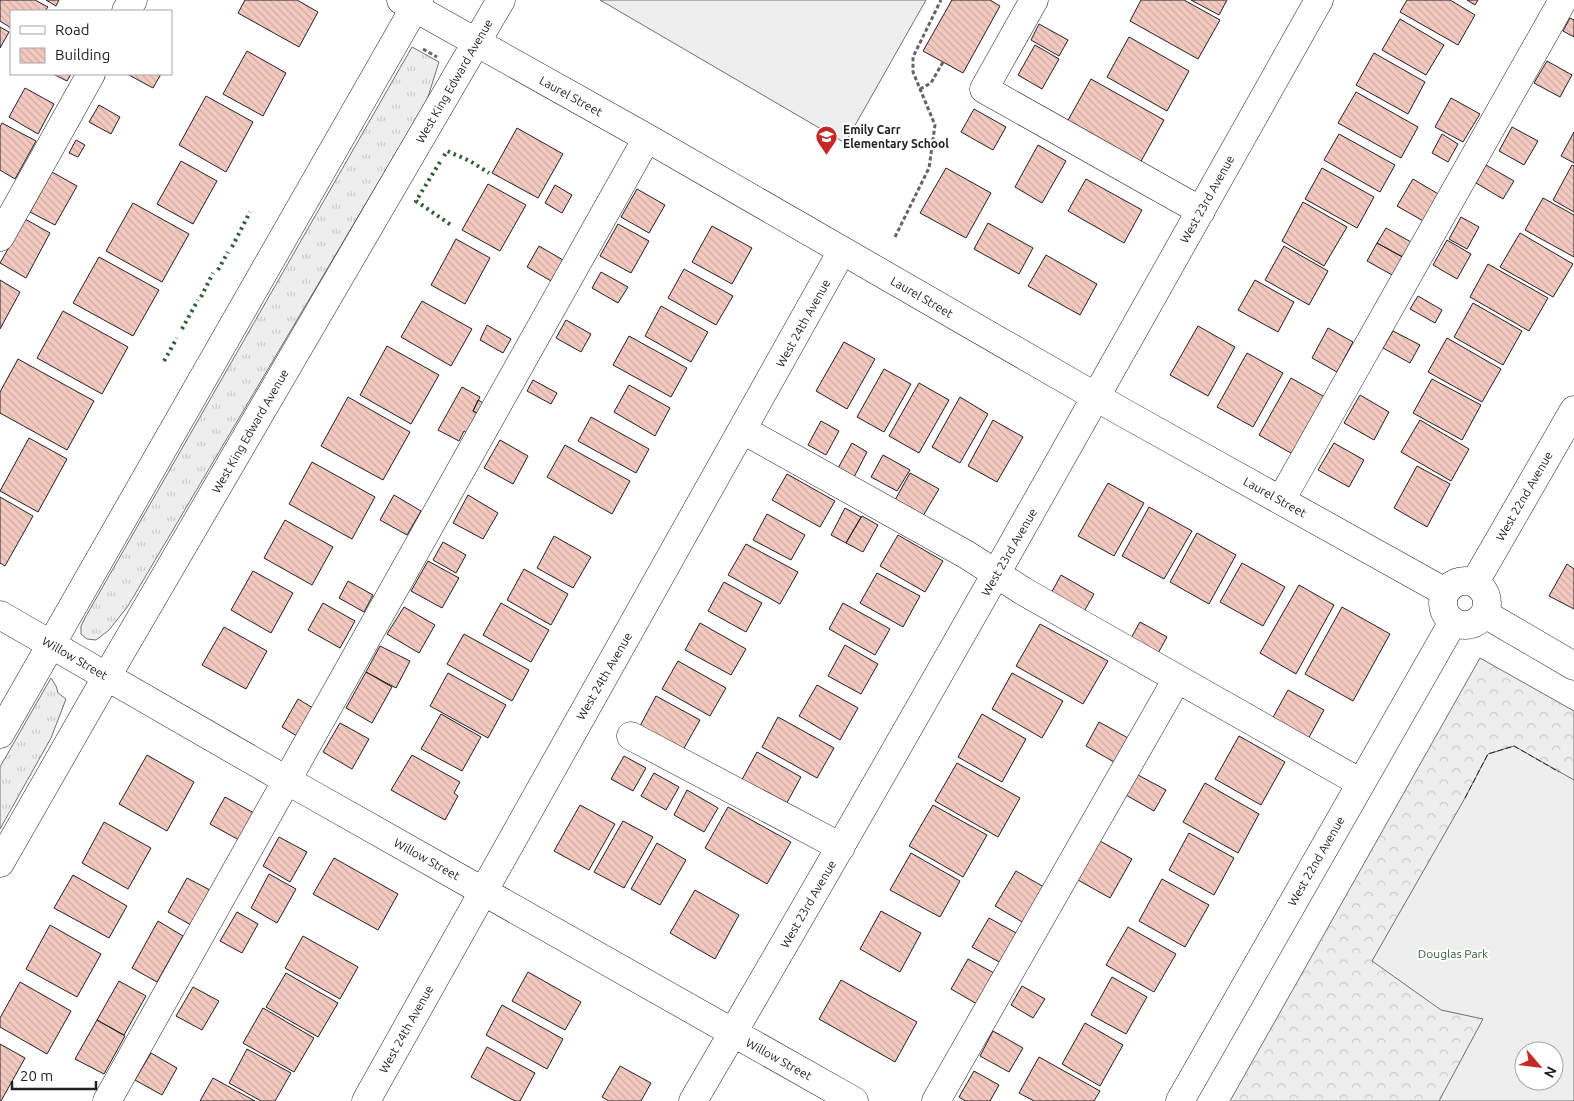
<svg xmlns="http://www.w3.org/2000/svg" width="1574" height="1101" viewBox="0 0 1574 1101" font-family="Ubuntu,sans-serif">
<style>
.grass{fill:url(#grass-tufts);stroke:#6f6f6f}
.forest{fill:url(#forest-crowns);stroke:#6f6f6f;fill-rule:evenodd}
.garden{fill:#eee;stroke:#6f6f6f;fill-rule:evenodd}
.building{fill:url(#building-back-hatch);stroke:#222}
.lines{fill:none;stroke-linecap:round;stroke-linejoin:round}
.minor-casing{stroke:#222;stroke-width:29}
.major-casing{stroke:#222;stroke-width:29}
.path{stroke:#646464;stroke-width:3;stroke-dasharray:4 2.5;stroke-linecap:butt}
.minor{stroke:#fff;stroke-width:28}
.major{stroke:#fff;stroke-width:28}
.hedge{stroke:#2f5e38;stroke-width:4;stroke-dasharray:2.5 4;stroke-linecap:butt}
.fence{stroke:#222;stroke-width:1;stroke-dasharray:6 2.5;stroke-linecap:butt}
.labels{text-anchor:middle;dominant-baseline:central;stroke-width:4;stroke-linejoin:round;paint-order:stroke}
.street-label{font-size:12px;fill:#222;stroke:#fff}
.poi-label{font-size:12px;font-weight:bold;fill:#222;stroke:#fff;text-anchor:start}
.park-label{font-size:12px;fill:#2f5e38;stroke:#fff}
</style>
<defs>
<pattern id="grass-tufts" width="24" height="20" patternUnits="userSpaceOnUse" patternTransform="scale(1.25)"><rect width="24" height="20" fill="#eee"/><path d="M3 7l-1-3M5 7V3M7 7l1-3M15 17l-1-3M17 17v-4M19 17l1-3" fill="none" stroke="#ccc"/></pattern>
<pattern id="forest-crowns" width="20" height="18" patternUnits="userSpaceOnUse" patternTransform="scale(1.25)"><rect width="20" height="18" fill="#eee"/><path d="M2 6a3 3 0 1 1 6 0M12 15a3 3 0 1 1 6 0" fill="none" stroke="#ccc"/></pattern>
<pattern id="building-back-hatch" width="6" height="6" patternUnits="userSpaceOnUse" patternTransform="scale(1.25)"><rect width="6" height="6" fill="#f3c9c0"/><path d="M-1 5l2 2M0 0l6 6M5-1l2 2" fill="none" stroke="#d0aca5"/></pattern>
</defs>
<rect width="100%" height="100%" fill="#fff"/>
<path class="grass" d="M412,47L439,62L427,100L128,606L109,630L96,640L87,639L81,634V626L86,616Z
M51,678L56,686L58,693L66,699L51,738L0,829V767Z"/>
<path class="forest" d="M1480,658L1574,711V1101H1230ZM1524,1051H1554V1081H1524Z"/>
<path class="garden" d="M600,0H926L845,143Z
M1514,746L1574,780V1101H1439L1483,1019L1441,1010L1372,961L1465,798L1488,754ZM1524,1051H1554V1081H1524Z"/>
<path class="building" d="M0,0H35L48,7L45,11H11V28L0,21Z
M46,0H59L56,6Z
M245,0H297L318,12L299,47L238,13Z
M952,0H990L1000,6L963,73L923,51Z
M1141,0H1184L1220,20L1198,59L1130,21Z
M1191,0H1227L1219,15Z
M1407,0H1450L1475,15L1458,45L1400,12Z
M1467,0H1478L1475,5Z
M1570,18L1574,20V37L1563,31Z
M1400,19L1444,45L1426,75L1382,50Z
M1039,24L1068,40L1059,56L1031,40Z
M0,27L9,32L0,48Z
M1129,37L1189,71L1167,111L1107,77Z
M1035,45L1059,59L1042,89L1018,75Z
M247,51L286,73L263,116L223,94Z
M1374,53L1425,82L1408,114L1356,85Z
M1547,61L1572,75L1560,97L1534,83Z
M53,74H71L67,81Z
M127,74H161L153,88Z
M1091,79L1164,120L1140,163L1067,122Z
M25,88L54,104L38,134L9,117Z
M1356,92L1418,127L1401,158L1338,123Z
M206,96L253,122L226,172L179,145Z
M1451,98L1480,114L1463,142L1435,127Z
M99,105L120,117L111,134L89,122Z
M974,109L1006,127L993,150L961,132Z
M2,123L36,141L15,179L0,170V127Z
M1512,127L1538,141L1524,165L1499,151Z
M517,128L563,154L538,198L492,173Z
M1574,132V163L1561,156Z
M1339,134L1395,165L1380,192L1324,160Z
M1442,134L1458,144L1448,162L1432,153Z
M76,140L85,145L78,157L69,153Z
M1038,145L1066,161L1042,203L1015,187Z
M181,161L217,181L193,224L157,204Z
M1486,165L1514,181L1503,199L1476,183Z
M1572,165L1574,166V212L1553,200Z
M946,168L991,193L966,238L920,213Z
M1322,168L1374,197L1357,228L1305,199Z
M52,172L77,186L55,225L30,212Z
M1086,179L1142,210L1124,243L1068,211Z
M1413,179L1440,195L1425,222L1397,206Z
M488,184L526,205L500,251L462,230Z
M555,185L572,195L562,213L545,203Z
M637,189L665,205L649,233L621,217Z
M1543,198L1574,215V257L1525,230Z
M1303,202L1347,227L1324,266L1282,241Z
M133,203L189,234L162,282L106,251Z
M1461,217L1479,227L1467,249L1449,239Z
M25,219L50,233L26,278L0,263Z
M988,223L1033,248L1019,274L974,249Z
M618,224L649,241L631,273L600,256Z
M712,226L752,248L732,284L692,262Z
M1386,228L1411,242L1403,257L1377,243Z
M1520,233L1573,264L1553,297L1500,267Z
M456,239L490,258L465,304L431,285Z
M1447,240L1471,254L1457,279L1433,265Z
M1377,243L1404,258L1394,276L1367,261Z
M539,246L563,260L551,281L527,267Z
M1284,246L1328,271L1309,305L1265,280Z
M1046,255L1097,284L1080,315L1028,286Z
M99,257L159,290L133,336L73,303Z
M1488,264L1548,298L1529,331L1470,297Z
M684,269L733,296L716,325L668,298Z
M601,272L628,287L618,303L592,288Z
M0,280L20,292L0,329Z
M1255,280L1294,302L1278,332L1238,310Z
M1418,296L1442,310L1435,323L1410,309Z
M422,301L472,329L451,366L401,337Z
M1473,303L1522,331L1503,365L1454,337Z
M661,306L708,332L691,362L645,336Z
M63,311L128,347L102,394L37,358Z
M566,320L591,334L581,352L556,338Z
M487,325L511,339L503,353L480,340Z
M1198,326L1235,347L1208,396L1170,375Z
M1328,328L1353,342L1337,372L1312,358Z
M1393,331L1420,345L1410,363L1383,348Z
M629,336L687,368L671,397L613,365Z
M1447,338L1501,369L1482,402L1428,372Z
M844,342L875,359L847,409L816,391Z
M387,346L439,375L411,424L360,395Z
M1247,353L1283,373L1253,427L1217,407Z
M18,359L94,401L67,450L0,413V392Z
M884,369L911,384L884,432L857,417Z
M1291,378L1330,400L1298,457L1259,435Z
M1432,379L1481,405L1462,440L1413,413Z
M533,380L557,393L551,404L527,391Z
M919,383L949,400L919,453L889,436Z
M629,385L670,408L655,436L614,412Z
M462,387L480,397L473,411L481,415L470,435L464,431L459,441L438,430Z
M1360,395L1389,412L1374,440L1344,423Z
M348,397L410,432L383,480L321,446Z
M960,397L988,414L960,463L932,447Z
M478,400L487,405L481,415L473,411Z
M591,417L649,449L636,473L578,441Z
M993,420L1023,437L997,482L968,466Z
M1420,420L1469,449L1451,481L1401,452Z
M821,421L839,431L826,455L808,445Z
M29,438L67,459L38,512L0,491Z
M500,440L528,456L513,484L484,468Z
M852,443L867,452L853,479L837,470Z
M1334,443L1364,460L1349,487L1318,470Z
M565,445L630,481L612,514L547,477Z
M883,455L910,470L897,491L871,477Z
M312,462L375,497L352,539L289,504Z
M1417,466L1450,484L1427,527L1394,508Z
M910,473L939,489L923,516L895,500Z
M787,474L835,501L820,527L772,500Z
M1108,483L1144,503L1114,556L1078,536Z
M394,495L421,511L407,535L380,520Z
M468,495L498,513L483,539L453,523Z
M0,497L33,516L5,566L0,563Z
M1149,507L1192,531L1164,579L1122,556Z
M845,508L861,517L846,543L831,535Z
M767,514L805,535L791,560L753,540Z
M862,516L878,525L863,552L846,543Z
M285,520L333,547L312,585L264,558Z
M1197,533L1236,555L1209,604L1170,582Z
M898,535L943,561L925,592L880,566Z
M554,536L591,557L573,588L537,568Z
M443,542L466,555L456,573L433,560Z
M746,544L798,572L780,604L728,575Z
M428,561L459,578L442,608L411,591Z
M1242,563L1285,587L1263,626L1220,602Z
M1567,564L1574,569V609L1549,596Z
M524,569L568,594L551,625L507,600Z
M253,571L293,593L271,633L231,610Z
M877,573L920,596L903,627L860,603Z
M1061,575L1094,594L1082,615L1049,597Z
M348,581L373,595L364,612L339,598Z
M724,582L762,603L746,632L708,611Z
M1299,585L1334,605L1296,674L1260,653Z
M323,603L355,621L340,648L308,630Z
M501,603L549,630L531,662L483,635Z
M843,603L890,629L875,655L829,629Z
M404,607L435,625L419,653L387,634Z
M1342,607L1390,634L1353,701L1305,674Z
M1140,622L1167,637L1157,655L1130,640Z
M700,623L746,649L731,675L685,650Z
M1040,624L1108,661L1083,704L1016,666Z
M224,627L267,651L246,689L202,665Z
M464,634L529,670L512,701L447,664Z
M845,645L878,664L861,694L828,676Z
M380,646L410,661L396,688L366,672Z
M678,661L726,688L710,716L662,689Z
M366,672L392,687L372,723L346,708Z
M448,673L506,705L488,738L430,706Z
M1012,673L1063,701L1042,738L992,709Z
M817,685L858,708L840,740L799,716Z
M1288,690L1324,710L1307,741L1271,721Z
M656,696L700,720L683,750L640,726Z
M298,699L313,708L297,736L282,727Z
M441,714L481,737L462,771L421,749Z
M982,714L1026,739L1002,782L958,757Z
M778,717L834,748L817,778L762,747Z
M1099,722L1128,738L1114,762L1086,746Z
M340,723L369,739L352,769L323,752Z
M1239,736L1285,762L1261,805L1215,779Z
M757,752L801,777L783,810L739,785Z
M147,755L194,782L167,831L119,804Z
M412,755L460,782L454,793L458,796L445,820L391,790Z
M624,756L646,768L633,791L611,779Z
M957,763L1020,798L998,837L935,801Z
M654,773L679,787L666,810L641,796Z
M1138,775L1166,790L1154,811L1126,795Z
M1205,783L1259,814L1238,853L1183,822Z
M687,790L718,808L704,832L674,815Z
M225,797L254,813L239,840L210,824Z
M580,805L615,824L589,870L554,851Z
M933,805L987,835L963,877L909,846Z
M728,807L791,842L767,884L705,848Z
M623,821L653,837L624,888L594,872Z
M104,822L151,848L128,889L82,863Z
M1189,833L1234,858L1214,895L1169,870Z
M279,837L307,852L290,882L263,866Z
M1100,841L1132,859L1110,898L1078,880Z
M657,843L686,860L660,905L631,889Z
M911,853L960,881L940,917L890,890Z
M334,858L398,894L378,930L313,894Z
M1016,871L1044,887L1024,923L995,906Z
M269,874L296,889L277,923L251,908Z
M73,875L127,906L109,938L54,908Z
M187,878L210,890L191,925L168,912Z
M1162,879L1209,905L1185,947L1139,921Z
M695,890L739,915L715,959L670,933Z
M881,911L921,933L900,972L860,949Z
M237,912L258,924L242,953L220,941Z
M989,918L1018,934L1001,963L972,947Z
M158,921L183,936L157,982L132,968Z
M50,925L101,954L77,997L26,969Z
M1128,927L1176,954L1154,992L1106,965Z
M303,936L358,967L340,999L285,968Z
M968,959L994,973L977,1004L951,989Z
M528,972L581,1002L565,1030L512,1001Z
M286,973L338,1003L318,1037L266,1007Z
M1112,977L1147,997L1126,1034L1091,1015Z
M841,980L917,1022L895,1062L819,1019Z
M119,981L146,996L124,1035L97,1020Z
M20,982L71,1011L47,1054L0,1027V1018Z
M1022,986L1045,999L1033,1018L1011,1005Z
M193,987L219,1001L202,1030L176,1016Z
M502,1005L563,1039L547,1069L486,1035Z
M263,1008L314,1038L294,1072L243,1043Z
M97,1020L125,1036L104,1074L75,1059Z
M1085,1023L1123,1045L1100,1086L1062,1064Z
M993,1031L1023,1048L1009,1072L980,1056Z
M0,1044L25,1058L1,1101H0Z
M487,1047L535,1073L520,1101H515L471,1077Z
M247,1049L291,1073L275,1101H261L229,1083Z
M151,1053L177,1068L162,1095L135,1080Z
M1039,1057L1100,1091L1094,1101H1034L1019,1093Z
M620,1066L651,1083L641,1101H609L602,1097Z
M974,1071L999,1085L990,1101H965L959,1097Z
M213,1078L255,1101H200Z"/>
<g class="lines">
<defs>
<path id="minor" d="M401,0L647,138L1124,413L1445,592
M1034,0L984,89L1201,211
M126,11L133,0
M0,237L91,74
M743,430L967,555L1023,591L1361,783
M1281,500L1563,0
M1443 603a22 22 0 1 1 44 0a22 22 0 1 1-44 0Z
M1475,582L1574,410
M1485,614L1574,666
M0,615L288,781L854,1101
M631,736L841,847
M107,1101L647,138
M366,1101C523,817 686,535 842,251
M693,1101C906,737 1112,368 1319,0
M936,1101L1177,679
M1180,1101L1453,622"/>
<path id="major" d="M0,734L419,0
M0,863L107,676L501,0"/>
</defs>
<use href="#minor" class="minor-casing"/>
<use href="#major" class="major-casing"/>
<path class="path" d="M423,49L437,57
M920,89L931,83L943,62
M895,237L929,168L935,125L913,72V57L941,0"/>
<use href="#minor" class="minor"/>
<use href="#major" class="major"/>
<path class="hedge" d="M444,156L447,151L470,161L489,173
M440,162L416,201L451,225
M232,247L250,212
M218,270L228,252
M201,297L213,273
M182,329L198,300
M164,361L177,338"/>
<path class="fence" d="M1465,798L1488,754L1514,746L1559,772"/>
</g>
<defs>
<symbol id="school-pin" viewBox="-11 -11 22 30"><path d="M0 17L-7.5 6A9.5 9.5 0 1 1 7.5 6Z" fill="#c62828" stroke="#fff"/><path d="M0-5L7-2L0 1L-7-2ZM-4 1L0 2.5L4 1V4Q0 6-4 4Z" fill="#fff"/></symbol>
</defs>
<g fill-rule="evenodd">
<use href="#school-pin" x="814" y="124" width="25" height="34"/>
</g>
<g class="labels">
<g class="street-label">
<text transform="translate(454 81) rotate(-60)">West King Edward Avenue</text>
<text transform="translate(571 96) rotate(29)">Laurel Street</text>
<text transform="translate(1207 199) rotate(-61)">West 23rd Avenue</text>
<text transform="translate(922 297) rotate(30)">Laurel Street</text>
<text transform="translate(803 323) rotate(-61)">West 24th Avenue</text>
<text transform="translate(250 431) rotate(-60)">West King Edward Avenue</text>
<text transform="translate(1524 496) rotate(-60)">West 22nd Avenue</text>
<text transform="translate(1275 497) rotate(29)">Laurel Street</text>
<text transform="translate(1009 552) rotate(-60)">West 23rd Avenue</text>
<text transform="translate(75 658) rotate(30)">Willow Street</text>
<text transform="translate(604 676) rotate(-60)">West 24th Avenue</text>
<text transform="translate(427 859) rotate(29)">Willow Street</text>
<text transform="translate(1316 861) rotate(-60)">West 22nd Avenue</text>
<text transform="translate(808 904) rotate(-60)">West 23rd Avenue</text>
<text transform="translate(406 1029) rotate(-61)">West 24th Avenue</text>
<text transform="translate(779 1059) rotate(29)">Willow Street</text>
</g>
<g class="poi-label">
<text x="843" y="129">Emily Carr<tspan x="843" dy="14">Elementary School</tspan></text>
</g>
<g class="park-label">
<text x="1453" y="953">Douglas Park</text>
</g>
</g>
<rect x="10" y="10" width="162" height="65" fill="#ffffff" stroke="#a7a7a7"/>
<rect x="20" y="26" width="25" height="8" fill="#ffffff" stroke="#a7a7a7"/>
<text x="55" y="35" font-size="15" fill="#222222">Road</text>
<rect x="20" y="48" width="25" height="15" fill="url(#building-back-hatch)" stroke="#a7a7a7"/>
<text x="55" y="60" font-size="15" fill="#222222">Building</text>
<g transform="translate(1539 1066) rotate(118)"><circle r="24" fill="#ffffff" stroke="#a7a7a7"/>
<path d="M0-4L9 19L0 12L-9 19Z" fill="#c62828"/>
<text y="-8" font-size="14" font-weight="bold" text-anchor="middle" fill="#222222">N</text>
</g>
<path d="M12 1081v8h84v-8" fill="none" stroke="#222222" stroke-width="2.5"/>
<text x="20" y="1081" font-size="15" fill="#222222" stroke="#ffffff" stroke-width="4" paint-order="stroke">20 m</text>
</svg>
